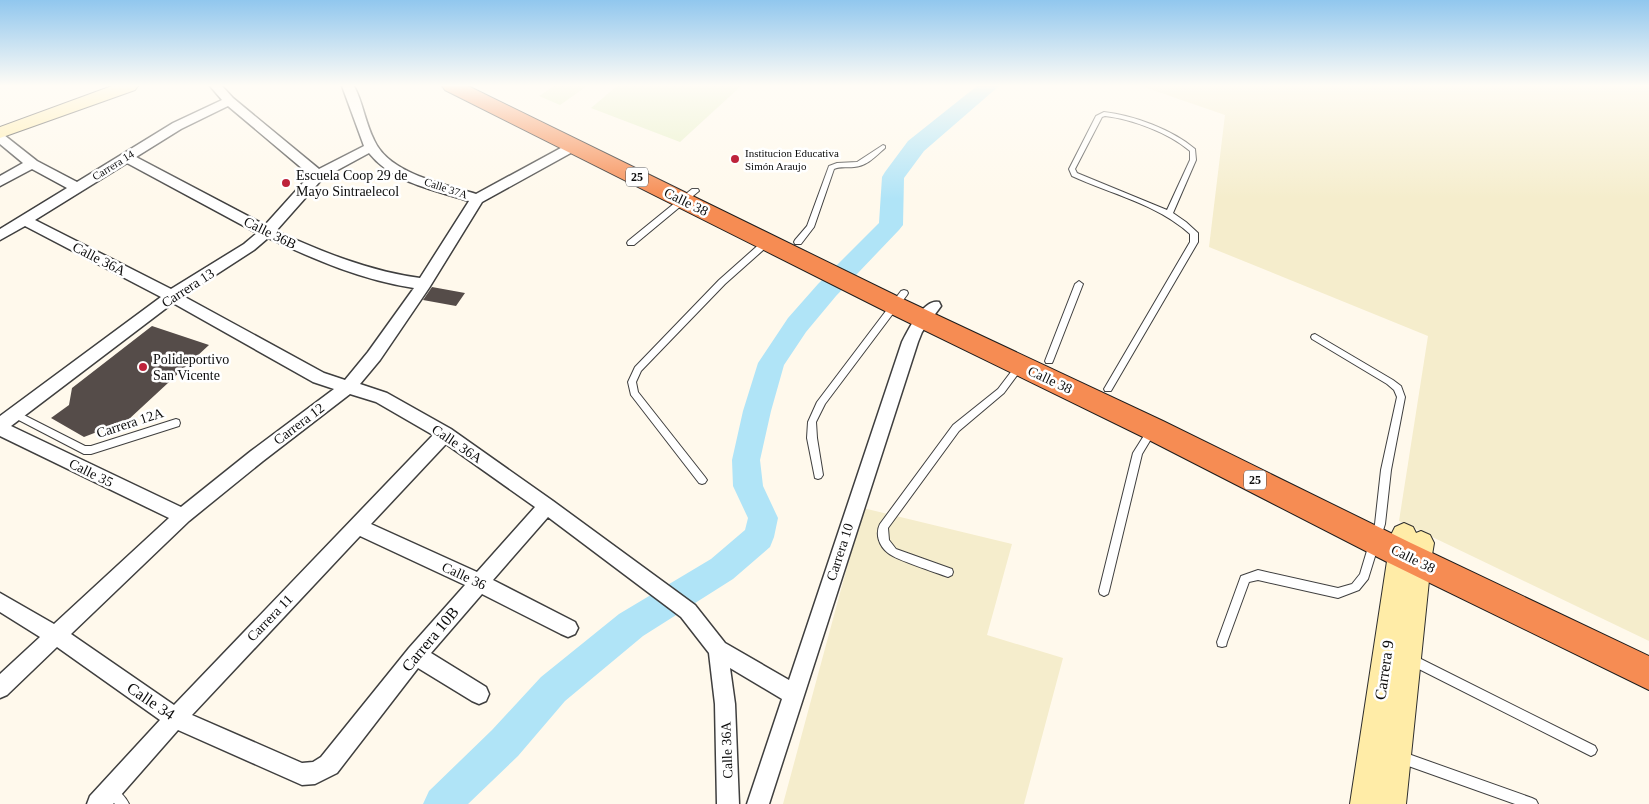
<svg xmlns="http://www.w3.org/2000/svg" width="1649" height="804" viewBox="0 0 1649 804" font-family="'Times New Roman',serif">
<style>
.farmland{fill:#f5edcc}
.pitch{fill:#e7f0c7}
.lines{fill:none;stroke-linecap:round;stroke-linejoin:round}
.river{fill:#b0e4f7;fill-rule:evenodd}
.building{fill:#554c49}
.lane-casing{stroke:#3f3f3f;stroke-width:2}
.street-casing{stroke:#3f3f3f;stroke-width:3}
.secondary-casing{stroke:#2e2e2e;stroke-width:2}
.highway-casing{stroke:#1d1d1d;stroke-width:2}
.lane{fill:#fff;fill-rule:evenodd}
.street{fill:#fff;fill-rule:evenodd}
.secondary{fill:#ffeca7;fill-rule:evenodd}
.highway{fill:#f68c53;fill-rule:evenodd}
.poi-dot{fill:#be233b;stroke:#fff;stroke-width:2}
.labels{text-anchor:middle;dominant-baseline:central;stroke-width:5;stroke-linejoin:round;paint-order:stroke}
.far-poi-label{font-size:11px;fill:#0c0c0c;stroke:#fff;text-anchor:start}
.far-street-label{font-size:11px;fill:#0c0c0c;stroke:#fff}
.shield{fill:#fff;stroke:#555;stroke-width:1}
.shield-label{font-size:12px;font-weight:bold;fill:#0c0c0c}
.poi-label{font-size:14px;fill:#0c0c0c;stroke:#fff;text-anchor:start}
.street-label{font-size:14px;fill:#0c0c0c;stroke:#fff}
.near-street-label{font-size:16px;fill:#0c0c0c;stroke:#fff}
</style>
<rect width="100%" height="100%" fill="#fff9ec"/>
<path class="farmland" d="M1141,86H1649V641L1399,521L1428,336L1209,247L1225,115Z
M863,508L1012,544L987,635L1063,658L1024,804H783Z"/>
<path class="pitch" d="M554,86H587L560,105L539,96Z
M617,86H741L680,142L591,108Z"/>
<g class="lines">
<path class="river" d="M977,86H999L924,151L904,178L903,225L899,230L836,296L806,332L784,365L771,411L760,460L763,486L778,518L774,537L770,547L733,579L643,636L565,701L518,756L468,804H423L429,791L492,730L541,677L619,614L711,559L745,530L748,518L733,486L732,460L743,411L758,363L788,318L818,284L879,223L882,177L885,172L908,141Z"/>
</g>
<path class="building" d="M432,287L465,293L456,306L423,300Z
M152,326L209,345L128,420L84,437L51,418L69,405L72,388Z"/>
<g class="lines">
<defs>
<path id="lane" d="M1104,112C1133,115 1173,130 1195,149L1196,160L1173,213L1186,222L1198,233V242L1111,391H1105L1104,389L1190,242V234C1157,204 1111,194 1072,176L1069,169L1096,116ZM1105,116C1132,119 1169,133 1190,151V160L1167,210L1077,173L1075,169L1102,117Z
M883,145L885,146V148C876,156 867,166 854,167C847,168 841,166 834,169L814,227L801,244H795L794,242L795,240L807,226L829,166L837,163L857,162Z
M692,189H698L699,191L634,245H628L627,243L628,241Z
M767,239L771,242L770,244L725,284L641,371L636,382L638,392L705,477L707,480L705,483L702,484L699,483L631,395L628,382L635,367L719,280L764,240Z
M1079,281L1083,284L1053,361L1052,363H1046L1045,361L1075,284Z
M904,290L907,291L908,293L907,295L825,404L816,422L817,438L823,475L821,478L818,479L815,478L807,438L808,422L817,402L901,291Z
M1315,334L1393,380L1401,386L1405,397L1391,470L1385,524L1368,579L1359,590L1338,598L1258,580L1249,582L1227,642L1226,646L1222,647L1218,646L1217,642L1241,576L1258,570L1338,588L1352,584L1360,574L1375,524L1381,470L1397,397L1394,390L1387,384L1312,339L1311,337L1312,335Z
M1020,363L1024,366L1004,393L959,431L888,528L889,540L896,549L952,569L953,572L952,575L948,577C935,572 896,560 888,553C879,546 875,534 880,524L953,425L998,389L1017,364Z
M14,410L85,446H91L176,419L179,420L180,423L179,426L91,454H84L11,416L10,414L11,412Z
M1153,425L1156,426L1157,429L1142,454L1109,591L1108,594L1104,596L1100,594L1099,591L1133,453L1150,426Z
M1411,654L1595,746L1597,750L1595,754L1591,756L1587,754L1407,663L1406,659L1407,655Z
M1400,751L1532,798L1536,800L1538,804H1515L1400,763L1396,761L1394,757L1396,753Z
M111,786C118,789 126,797 129,804H115L107,796L105,792L107,788Z"/>
<path id="street" d="M210,86H222L233,98L319,169L364,146L342,86H354C363,103 365,122 374,140C389,174 444,184 476,194L570,143H578L580,146L578,149L482,202L429,288L380,360L360,384L387,393L451,429L553,501L695,605L725,643L789,680L902,342C908,330 924,298 939,302L941,306L922,332L918,342L769,804H747L782,699L730,668L735,704L739,804H717L715,704L709,653L681,617L548,517L493,580L575,622L578,628L575,634L568,637L561,634L482,594L431,653L486,687L489,694L486,701L479,704L472,701L418,668L337,773L315,784L302,785L178,730L113,804H87L90,796L160,720L57,647L7,695L0,698V674L40,637L0,612V593L54,624L169,518L0,436V416L161,297L25,226L0,240V229L67,188L32,169L0,186V176L23,163L0,144V134L4,135L37,161L77,182L173,123L222,100ZM228,106L310,175L265,225L136,157L181,129ZM369,153C393,183 435,190 469,201L420,278C368,271 323,252 276,231L323,178ZM127,163L257,233L244,244L171,289L35,220ZM268,238C316,260 362,280 414,288L368,352L345,380L324,373L183,296L254,250ZM173,303L313,382L334,389L251,451L181,507L11,426ZM350,394L376,402L433,435L174,705L71,634L189,521L263,461ZM446,444L535,507L477,572L371,524ZM360,536L465,585L409,648L321,757L313,762L302,763L192,715Z"/>
<path id="secondary" d="M112,86H138L135,90L0,138V127Z
M1404,523L1413,527L1416,533L1421,531L1430,535L1434,543L1431,561L1406,804H1350L1391,535L1395,527Z"/>
<path id="highway" d="M442,86H468L903,299L1163,421L1411,543L1649,656V690L1389,563L1143,437L885,311L445,90Z"/>
</defs>
<use href="#lane" class="lane-casing"/>
<use href="#street" class="street-casing"/>
<use href="#secondary" class="secondary-casing"/>
<use href="#highway" class="highway-casing"/>
<use href="#lane" class="lane"/>
<use href="#street" class="street"/>
<use href="#secondary" class="secondary"/>
<use href="#highway" class="highway"/>
</g>
<linearGradient id="sky" x2="0" y2="1"><stop stop-color="#91c7ee"/><stop offset="0.43" stop-color="#fffcf6"/><stop offset="1" stop-color="#fffcf6" stop-opacity="0"/></linearGradient>
<rect width="1649" height="199" fill="url(#sky)"/>
<g class="poi-dot">
<circle cx="735" cy="159" r="5"/>
<circle cx="286" cy="183" r="5"/>
<circle cx="143" cy="367" r="5"/>
</g>
<g class="labels">
<g class="far-poi-label">
<text x="745" y="153">Institucion Educativa<tspan x="745" dy="13">Simón Araujo</tspan></text>
</g>
<g class="far-street-label">
<text transform="translate(113 165) rotate(-32)">Carrera 14</text>
<text transform="translate(446 188) rotate(18)">Calle 37A</text>
</g>
<g class="shield">
<rect x="626" y="167.5" width="22" height="19" rx="4"/>
<rect x="1244" y="470.5" width="22" height="19" rx="4"/>
</g>
<g class="shield-label">
<text x="637" y="177">25</text>
<text x="1255" y="480">25</text>
</g>
<g class="poi-label">
<text x="296" y="175">Escuela Coop 29 de<tspan x="296" dy="16">Mayo Sintraelecol</tspan></text>
<text x="153" y="359">Polideportivo<tspan x="153" dy="16">San Vicente</tspan></text>
</g>
<g class="street-label">
<text transform="translate(686 202) rotate(26)">Calle 38</text>
<text transform="translate(270 233) rotate(26)">Calle 36B</text>
<text transform="translate(99 259) rotate(27)">Calle 36A</text>
<text transform="translate(188 288) rotate(-33)">Carrera 13</text>
<text transform="translate(1050 380) rotate(25)">Calle 38</text>
<text transform="translate(130 423) rotate(-18)">Carrera 12A</text>
<text transform="translate(299 424) rotate(-37)">Carrera 12</text>
<text transform="translate(457 444) rotate(34)">Calle 36A</text>
<text transform="translate(91 473) rotate(26)">Calle 35</text>
<text transform="translate(840 552) rotate(-72)">Carrera 10</text>
<text transform="translate(1413 559) rotate(26)">Calle 38</text>
<text transform="translate(464 576) rotate(25)">Calle 36</text>
<text transform="translate(270 618) rotate(-46)">Carrera 11</text>
<text transform="translate(727 750) rotate(-92)">Calle 36A</text>
</g>
<g class="near-street-label">
<text transform="translate(430 639) rotate(-50)">Carrera 10B</text>
<text transform="translate(1384 670) rotate(-82)">Carrera 9</text>
<text transform="translate(151 701) rotate(34)">Calle 34</text>
</g>
</g>
</svg>
